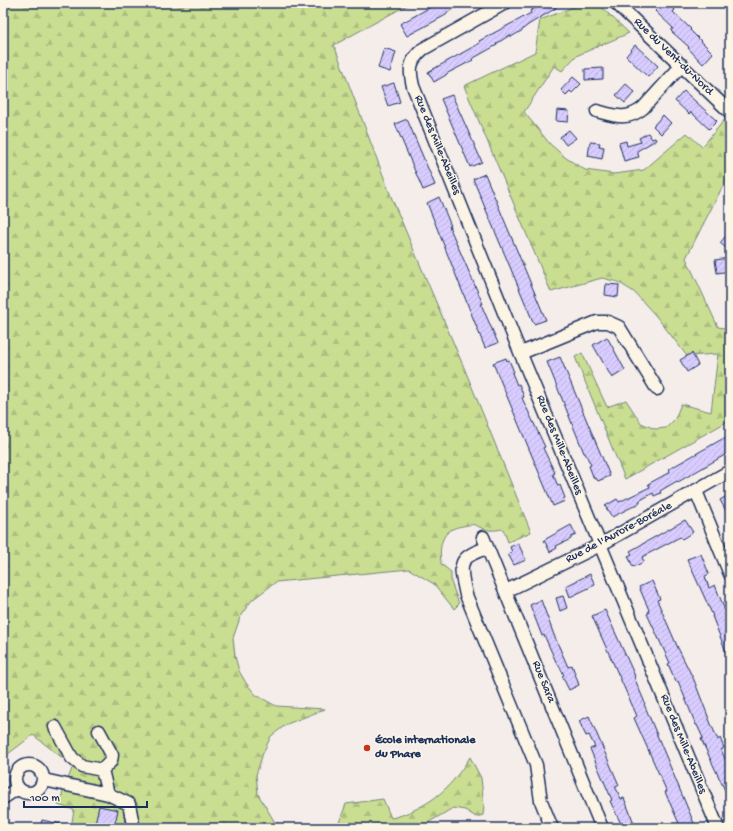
<svg xmlns="http://www.w3.org/2000/svg" width="733" height="831" viewBox="0 0 733 831" font-family="'Gochi Hand',sans-serif">
<style>
.forest{fill:url(#forest-firs);stroke:#728678}
.building{fill:url(#building-hatch);stroke:#1b2f5e}
.lines{fill:none;stroke-linecap:round;stroke-linejoin:round}
.minor-casing{stroke:#1b2f5e;stroke-width:15}
.minor{stroke:#fcf5e5;stroke-width:12}
.poi-dot{fill:#c8321e;stroke:#fcf5e5;stroke-width:1.5}
.labels{text-anchor:middle;dominant-baseline:central;stroke-width:3;stroke-linejoin:round;paint-order:stroke}
.street-label{font-size:12px;fill:#1b2f5e;stroke:#fcf5e5}
.poi-label{font-size:12px;font-weight:bold;fill:#1b2f5e;stroke:#fcf5e5;text-anchor:start}
</style>
<defs>
<pattern id="forest-firs" width="22" height="20" patternUnits="userSpaceOnUse"><rect width="22" height="20" fill="#cade92"/><path d="M5 1l3.5 6h-7zM16 11l3.5 6h-7z" fill="#adbf80"/></pattern>
<pattern id="building-hatch" width="6" height="6" patternUnits="userSpaceOnUse"><rect width="6" height="6" fill="#d9cdff"/><path d="M-1 1l2-2M0 6l6-6M5 7l2-2" fill="none" stroke="#bab0dd"/></pattern>
</defs>
<rect width="100%" height="100%" fill="#f5edea"/>
<filter id="ink" filterUnits="userSpaceOnUse"><feTurbulence type="fractalNoise" baseFrequency=".025" numOctaves="2"/><feDisplacementMap in="SourceGraphic" scale="8" xChannelSelector="R" yChannelSelector="G"/><feConvolveMatrix kernelMatrix="1 2 1 2 8 2 1 2 1" color-interpolation-filters="sRGB"/></filter>
<g filter="url(#ink)">
<path class="forest" d="M3,3H411L334,45L392,199L465,370L531,532L508,542L503,529C497,530 490,531 484,529C481,528 478,526 475,525C472,524 467,525 463,526C441,529 439,545 441,564L451,572V582L459,604L454,609L434,584L409,569L276,582L252,600L241,615L233,638L235,656L239,671L246,683L256,695L276,706L325,709L287,724L271,736L263,753L256,775L258,794L274,821L284,828H71L74,810L58,805L73,766L33,735L4,757L3,756Z
M584,3H597L629,33L576,56L562,71L554,66L524,112L550,144L566,158L585,170L614,174L644,170L687,133L702,147L726,118L730,128V172L686,258L718,327L730,329V420L625,479L575,357L582,353L607,407L626,400L641,423L655,429L666,428L675,419L681,404L711,412L718,354L687,356L656,316L634,292L618,282L602,278L551,292L464,86L535,52L540,20Z
M470,757L481,778L484,806L483,815L476,817L465,810L453,808L419,828H337L346,804L383,799L391,818C399,817 407,813 414,810C441,797 454,782 470,757Z"/>
<path class="building" d="M438,3H464L448,12L446,15L407,36L400,24Z
M544,3H553L556,8L528,25L523,29V30L511,37L510,35L496,44L497,45L472,59L473,60L446,74V75L434,82L428,72L480,43L479,41L531,13L530,11Z
M663,3H668L675,10L673,12L691,29L690,30L713,53L703,64L688,48L689,47L671,31L673,28L655,11Z
M635,45L658,66L648,77L626,56Z
M384,48L396,52L390,72L378,68Z
M603,68V79L585,80V69Z
M573,77L581,84L572,93L570,91L566,95L561,90Z
M394,83L400,102L388,106L381,87Z
M626,84L635,92L625,103L616,95Z
M684,91L717,121L709,129L691,112L689,114L675,101Z
M452,95L482,162L470,167L441,99Z
M557,110L569,111L568,122L556,121Z
M663,115L671,123L661,134L653,126Z
M407,119L435,185L423,190L395,124Z
M569,130L576,138L566,145L560,137Z
M648,133L652,139L655,138L656,140L637,151L639,157L624,161L619,143L626,141L627,146L641,142L639,138Z
M590,142L600,143L599,146L604,147L602,159L588,156Z
M485,174L546,320L534,324L473,179Z
M439,197L451,226H449L483,304H481L498,343L485,348L427,203Z
M730,231V251L720,243Z
M729,258L730,271L717,273L715,260Z
M606,284L619,285L618,297L605,295Z
M607,337L625,370L612,378L593,345Z
M692,353L698,365L687,372L680,360Z
M560,357L610,476L598,481L596,478L594,479L589,466L591,465L585,453H584L547,362Z
M506,358L507,361L509,360L514,372L512,373L517,385L519,384L524,397L522,398L545,447L543,448L555,473L553,474L558,486L560,485L565,498L563,499L565,501L553,506L493,363Z
M724,438L730,449V452L678,482L677,481L665,488L660,491L661,493L654,496L653,493L639,501L640,503L612,517L605,506L617,499L619,502L650,487L648,484L670,472L669,469Z
M730,494V518L720,500Z
M685,520L693,532L682,539L680,537L642,557L644,562L633,567L628,556L632,554L630,551Z
M571,525L576,535L571,537V539L556,546L557,548L550,552L544,540Z
M518,543L526,560L514,565L508,554L512,552L510,547Z
M701,554L709,574L705,576L709,588L715,585L730,623V662L712,616H713L687,559Z
M590,574L595,585L570,597L566,586Z
M652,581L660,599L657,600L678,648L694,680L711,724L718,740L720,738L724,748L721,750L730,769V801L701,739L703,738L697,725H696L678,681L676,682L668,664L670,663L647,614L649,613L648,611L649,610L639,587Z
M563,596L567,608L560,611L556,598Z
M541,600L554,635L568,667L572,665L579,685L569,690L562,676L564,675L558,664H557L544,635L542,636L530,605Z
M605,610L635,676L634,677L645,703L644,704L696,828H681L665,792H667L634,718L637,716L592,616Z
M589,716L619,785L615,786L621,799L624,798L636,828H623L610,801L612,800L590,749L595,747L589,735L586,736L579,721Z
M99,806L118,810L114,828H94Z
M42,820L65,825V828H40Z"/>
<g class="lines">
<defs>
<path id="minor" d="M505,3L423,49C409,61 409,69 413,86L515,340L718,828
M616,3L730,112
M597,111C615,116 627,121 643,108L682,65
M521,353L597,322H608L619,327L657,389
M696,491L730,574
M483,537L602,828
M487,548C455,558 460,566 466,595L536,765L541,801L552,828
M506,591L600,545L730,471
M55,727L72,758L82,766L102,770L108,794
M99,731L112,755L111,761L102,770
M15 779a14 14 0 1 1 28 0a14 14 0 1 1-28 0Z
M44,780L108,794L129,804L133,825V828
M3,798L18,788"/>
</defs>
<use href="#minor" class="minor-casing"/>
<use href="#minor" class="minor"/>
</g>
</g>
<circle class="poi-dot" cx="367" cy="748" r="4"/>
<g class="labels">
<g class="street-label">
<text transform="translate(673 57) rotate(44)">Rue du Vent-du-Nord</text>
<text transform="translate(437 145) rotate(68)">Rue des Mille-Abeilles</text>
<text transform="translate(559 445) rotate(68)">Rue des Mille-Abeilles</text>
<text transform="translate(619 533) rotate(-28)">Rue de l'Aurore-Boréale</text>
<text transform="translate(543 682) rotate(68)">Rue Sara</text>
<text transform="translate(683 744) rotate(68)">Rue des Mille-Abeilles</text>
</g>
<g class="poi-label">
<text x="375" y="741">École internationale<tspan x="375" dy="14">du Phare</tspan></text>
</g>
</g>
<rect width="733" height="831" fill="none" stroke="#fcf5e5" stroke-width="16"/>
<rect x="8" y="8" width="717" height="815" fill="none" stroke="#1b2f5e" stroke-width="1.5" filter="url(#ink)"/>
<path d="M24 801v6h123v-6" fill="none" stroke="#1b2f5e" stroke-width="2"/>
<text x="30" y="801" font-size="12" fill="#1b2f5e" stroke="#fcf5e5" stroke-width="3" paint-order="stroke">100 m</text>
</svg>
